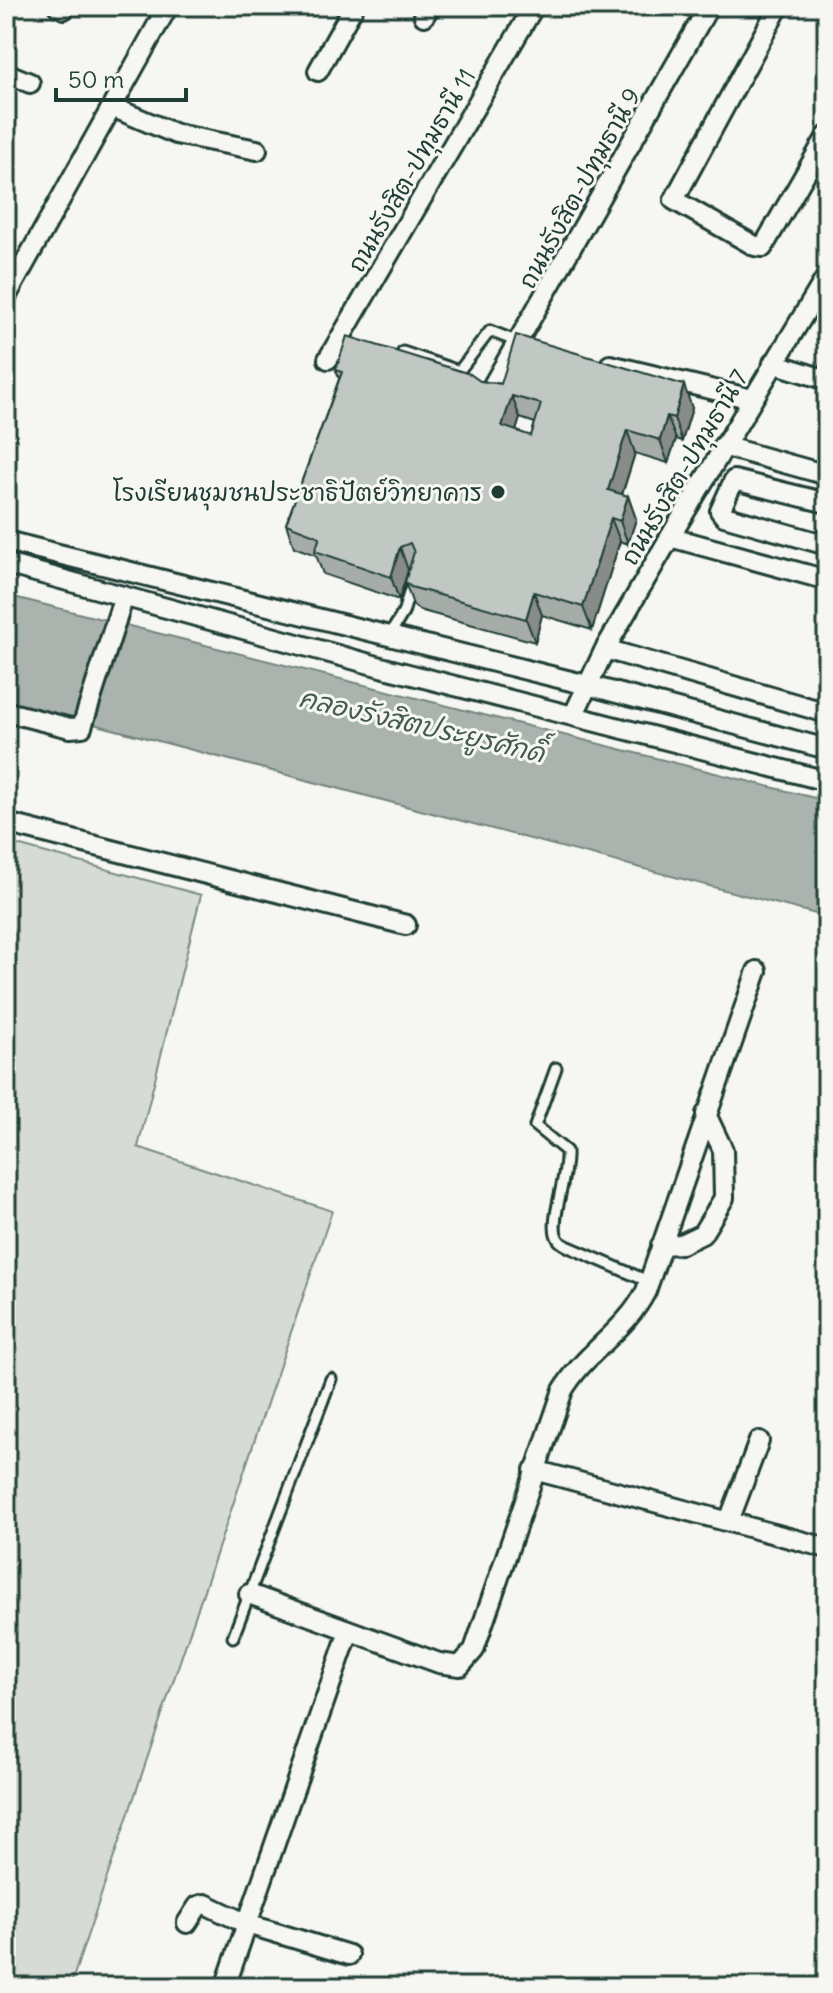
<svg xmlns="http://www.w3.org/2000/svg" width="833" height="1993" viewBox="0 0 833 1993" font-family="Delius,'Playpen Sans Thai',sans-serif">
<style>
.green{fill:#d6dbd6;stroke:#7a8c85;stroke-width:2}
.water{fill:#aab3ae;stroke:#72847d;stroke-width:2}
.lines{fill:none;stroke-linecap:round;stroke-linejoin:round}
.service-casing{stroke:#1f3d34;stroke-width:15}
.minor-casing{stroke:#1f3d34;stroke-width:24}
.service{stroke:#f6f6f2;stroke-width:9}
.minor{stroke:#f6f6f2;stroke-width:18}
.wall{fill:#a6aca8;stroke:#1f3d34;stroke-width:2;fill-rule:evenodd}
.shaded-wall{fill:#878c88;stroke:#1f3d34;stroke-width:2}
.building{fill:#c1c8c3;stroke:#1f3d34;stroke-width:2;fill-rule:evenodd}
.poi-dot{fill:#1f3d34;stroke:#f6f6f2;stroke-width:3}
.labels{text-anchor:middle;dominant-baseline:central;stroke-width:6;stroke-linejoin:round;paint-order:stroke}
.street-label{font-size:24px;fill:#1f3d34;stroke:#f6f6f2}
.poi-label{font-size:24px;fill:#1f3d34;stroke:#f6f6f2;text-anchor:end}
.water-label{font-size:26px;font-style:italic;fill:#425a52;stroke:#f6f6f2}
</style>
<rect width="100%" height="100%" fill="#f6f6f2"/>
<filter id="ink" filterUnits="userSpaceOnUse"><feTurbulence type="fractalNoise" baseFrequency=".0125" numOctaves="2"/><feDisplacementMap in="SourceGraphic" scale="16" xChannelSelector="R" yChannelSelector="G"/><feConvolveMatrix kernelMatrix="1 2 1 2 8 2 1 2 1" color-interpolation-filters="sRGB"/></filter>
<g filter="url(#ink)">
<path class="green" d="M6,842L201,895L138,1147L332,1211L70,1987H6Z"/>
<path class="water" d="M6,595L827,801V917L6,701Z"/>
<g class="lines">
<defs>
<path id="service" d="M403,352L459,371L490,331L518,342
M389,636L403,613L412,583
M556,1068L535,1126L566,1151C568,1175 551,1217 556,1234C558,1242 563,1244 569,1247L650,1282
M233,1637L331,1379"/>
<path id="minor" d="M58,6L64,9
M779,6L674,200L755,246L763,247L827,136
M424,16L430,6
M318,71L354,6
M6,73L30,83
M112,107L176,134L257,150
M6,297L168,6
M328,359L534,6
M773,363L827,380
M610,365L752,399
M489,392L709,6
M723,446L827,475
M827,503L734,480L720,511L724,516L827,545
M670,537L827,580
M6,541L587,685L827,749
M6,564L381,667L827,781
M605,649L827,713
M11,713L70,728L82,727L124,596
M573,716L605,649L670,537L827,276
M6,823L406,925
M661,1245L681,1244L702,1234L724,1198L723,1150L706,1114
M534,1470L827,1548
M729,1521L759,1441
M249,1594L439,1663L460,1666L474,1650L563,1390C586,1351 626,1331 646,1291L757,971
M187,1923L198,1906L205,1904L247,1924L349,1955
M225,1987L349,1631"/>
</defs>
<use href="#service" class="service-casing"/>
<use href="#minor" class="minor-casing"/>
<use href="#service" class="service"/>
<use href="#minor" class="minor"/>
</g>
<path class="wall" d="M336,370L480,381L692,408L682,441L676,439L668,463L635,453L622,495L628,496L636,519L628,544L620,541L592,630L542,615L535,642L419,610L413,605L405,582L409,570L399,600L323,574L316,555L294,547L286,524L339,379ZM520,418L535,423L531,436L516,431Z"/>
<path class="shaded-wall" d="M684,385L692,408L682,441L674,418Z
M512,396L520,418L510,449L502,426Z
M667,416L676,439L668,463L660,440Z
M627,430L635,453L616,513L608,490Z
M628,496L636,519L628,544L620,521Z
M611,518L620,541L592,630L583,607Z
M400,547L408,570L399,600L391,577Z
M534,592L542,615L535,642L526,619Z"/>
<path class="building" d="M516,335L684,385L674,418L667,416L660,440L627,430L608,490L628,496L620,521L611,518L583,607L534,592L526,619L411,587L405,582L414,552L410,543L400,547L391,577L315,551L320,537L286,524L342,372L336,370L347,336L470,374L480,381L501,384ZM512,396L541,404L531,436L502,426Z"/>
</g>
<circle class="poi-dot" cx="498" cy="492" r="8"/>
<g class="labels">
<g class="street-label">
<text transform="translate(411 170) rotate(-60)">ถนนรังสิต-ปทุมธานี 11</text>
<text transform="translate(579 188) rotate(-61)">ถนนรังสิต-ปทุมธานี 9</text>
<text transform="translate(684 467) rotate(-59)">ถนนรังสิต-ปทุมธานี 7</text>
</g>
<g class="poi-label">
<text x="482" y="492">โรงเรียนชุมชนประชาธิปัตย์วิทยาคาร</text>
</g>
<g class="water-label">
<text transform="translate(422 725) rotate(13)">คลองรังสิตประยูรศักดิ์</text>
</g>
</g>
<rect width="833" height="1993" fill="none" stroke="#f6f6f2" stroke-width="32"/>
<rect x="16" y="16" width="801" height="1961" fill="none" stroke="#1f3d34" stroke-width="3" filter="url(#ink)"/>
<path d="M56 88v12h130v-12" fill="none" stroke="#1f3d34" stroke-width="4"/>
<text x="68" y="88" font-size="24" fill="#1f3d34" stroke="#f6f6f2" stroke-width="6" paint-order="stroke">50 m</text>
</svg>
